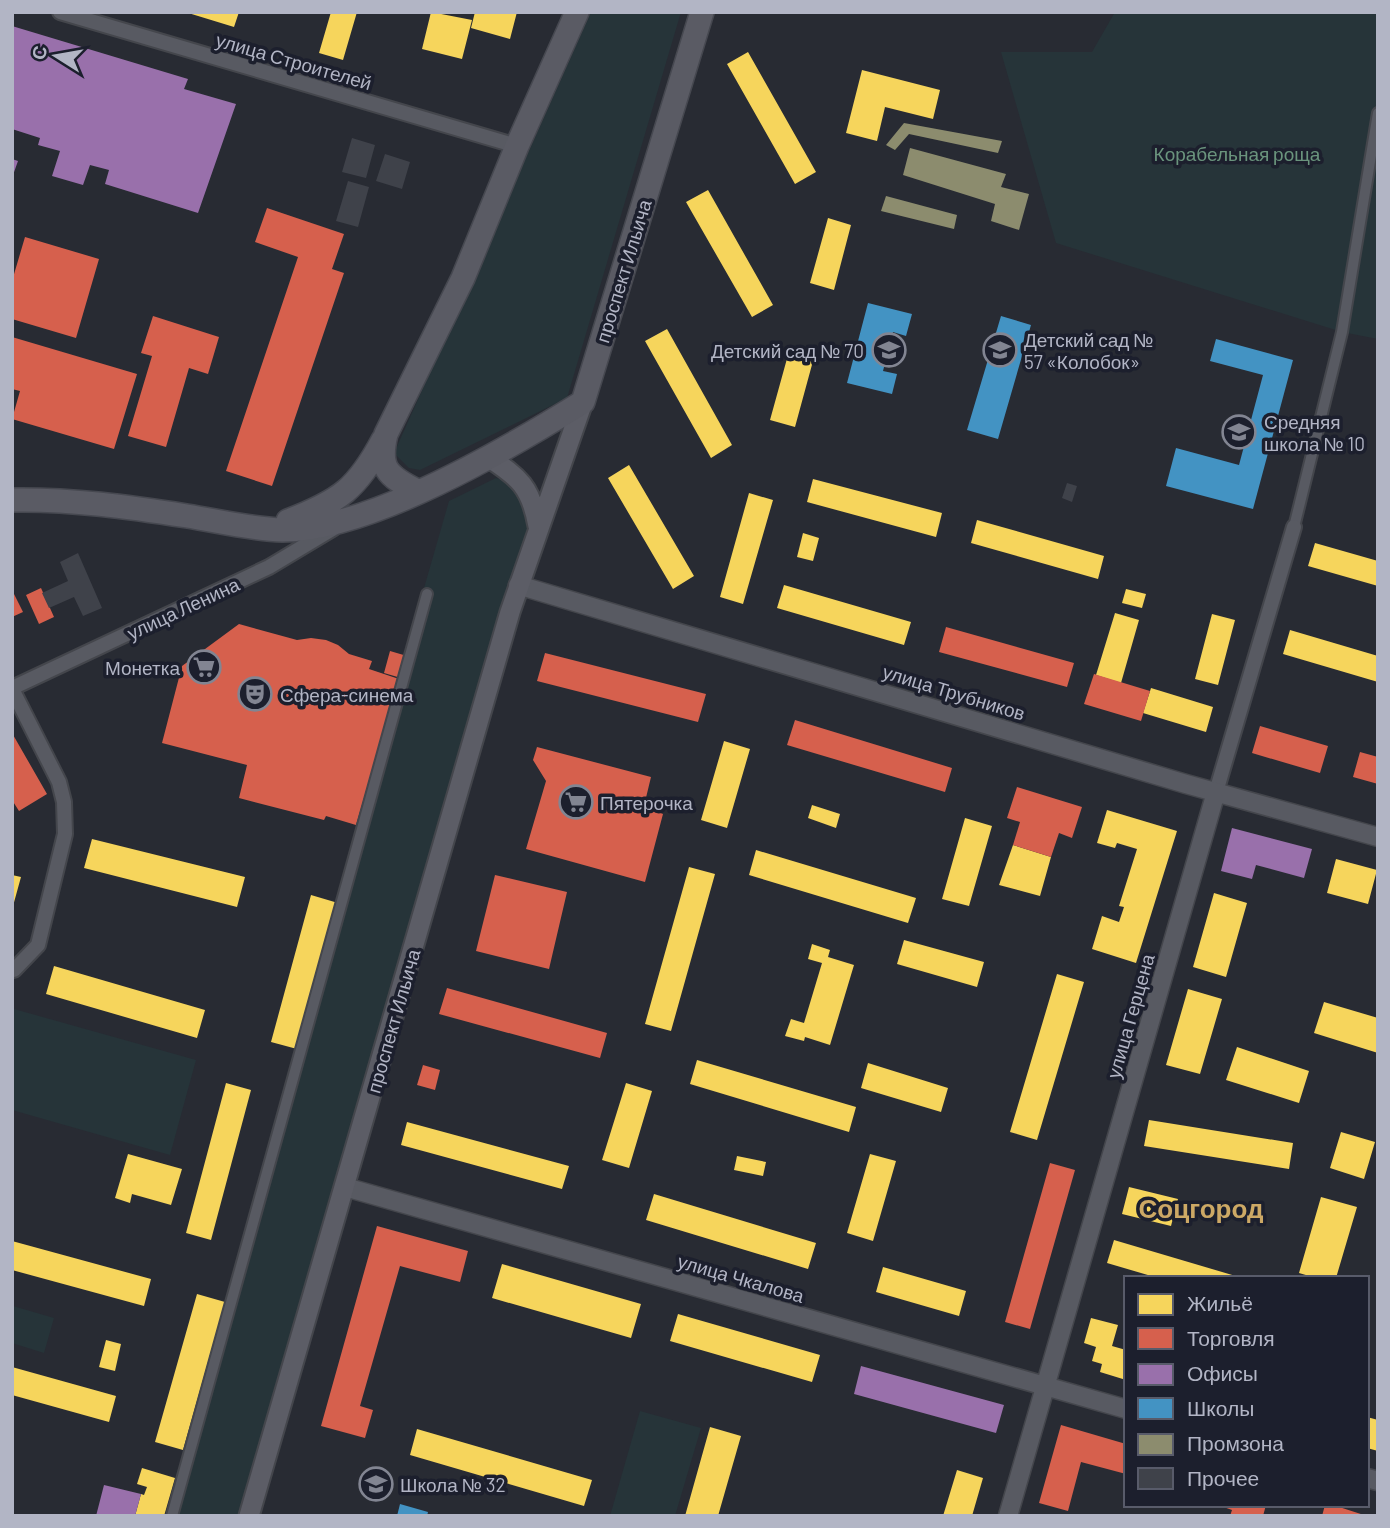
<svg xmlns="http://www.w3.org/2000/svg" width="1390" height="1528" viewBox="0 0 1390 1528" font-family="Barlow,sans-serif">
<style>
.green{fill:#263439}
.homes{fill:#f6d55c}
.shops{fill:#d6604d}
.offices{fill:#9970ab}
.schools{fill:#4393c3}
.industry{fill:#8c8c6e}
.building{fill:#3f424a}
.lines{fill:none;stroke-linecap:round;stroke-linejoin:round}
.pedestrian-casing{stroke:#44464c;stroke-width:14}
.minor-casing{stroke:#44464c;stroke-width:18}
.tertiary-casing{stroke:#44464c;stroke-width:21}
.secondary-casing{stroke:#44464c;stroke-width:23}
.primary-casing{stroke:#464850;stroke-width:26}
.pedestrian{stroke:#585a62;stroke-width:10}
.minor{stroke:#585a62;stroke-width:14}
.tertiary{stroke:#585a62;stroke-width:18}
.secondary{stroke:#5c5d66;stroke-width:19}
.primary{stroke:#5a5b64;stroke-width:23}
.labels{text-anchor:middle;dominant-baseline:central;stroke-width:7;stroke-linejoin:round;paint-order:stroke}
.street-label{font-size:19px;fill:#b2b5c5;stroke:#1c1f2d}
.park-label{font-size:19px;fill:#6a947d;stroke:#1c1f2d}
.poi-label{font-size:19px;fill:#b2b5c5;stroke:#1c1f2d;text-anchor:start}
.district-label{font-size:26px;font-weight:bold;fill:#cca865;stroke:#1c1f2d}
</style>
<rect width="100%" height="100%" fill="#282b33"/>
<path class="green" d="M591,12H681L567,398L420,470L409,468L394,453Z
M1115,12H1378V339L1342,332L1056,243L1001,52H1092Z
M496,478L514,484L528,526L242,1516H166L344,894L356,825L449,501Z
M14,1009L196,1060L170,1155L12,1110Z
M13,1306L54,1318L44,1353L12,1343Z
M640,1411L701,1428L675,1516H610Z"/>
<path class="homes" d="M185,12H239L234,27Z
M331,12H357L343,60L319,53Z
M431,12L472,20L462,59L422,49Z
M475,12H517L510,39L471,28Z
M748,52L816,172L795,184L727,64Z
M862,70L940,90L933,119L885,107L877,141L846,133Z
M708,190L773,305L752,317L686,202Z
M828,218L851,225L834,290L810,283Z
M667,329L732,445L711,458L645,341Z
M788,355L813,361L795,427L770,420Z
M629,465L694,576L673,589L608,478Z
M813,479L942,513L936,537L807,502Z
M749,493L773,500L743,604L720,597Z
M977,520L1104,556L1098,579L971,543Z
M803,533L819,538L813,561L797,557Z
M1315,543L1378,561V586L1308,566Z
M784,585L911,622L904,645L777,608Z
M1126,589L1146,594L1142,608L1122,603Z
M1115,613L1139,620L1121,683L1096,675Z
M1212,614L1235,620L1218,685L1195,679Z
M1290,630L1378,656V682L1283,654Z
M1151,688L1213,707L1206,732L1143,713Z
M724,741L750,749L727,828L701,820Z
M812,805L840,814L836,828L808,818Z
M1107,810L1177,831L1136,963L1092,949L1102,916L1119,922L1124,907L1119,906L1137,849L1117,843L1115,848L1097,843Z
M965,818L992,826L969,906L942,899Z
M92,839L245,877L237,907L84,868Z
M1013,845L1051,857L1040,896L999,885Z
M756,850L916,898L908,923L749,875Z
M1336,859L1377,870L1368,904L1327,893Z
M689,867L715,874L671,1031L645,1024Z
M12,875L21,877L13,906H12Z
M1214,893L1247,903L1226,977L1193,967Z
M311,895L338,903L297,1049L271,1042Z
M904,940L984,962L977,987L897,964Z
M812,944L830,950L828,957L854,965L830,1045L805,1037L804,1041L785,1036L791,1019L804,1023L822,963L808,959Z
M54,966L205,1010L197,1038L46,994Z
M1057,974L1084,982L1037,1140L1010,1132Z
M1188,989L1222,999L1200,1074L1166,1065Z
M1324,1002L1378,1018V1053L1314,1033Z
M1237,1047L1309,1071L1299,1103L1226,1080Z
M697,1060L856,1107L849,1132L690,1084Z
M868,1063L948,1088L941,1112L861,1088Z
M226,1083L251,1090L211,1240L186,1233Z
M626,1083L652,1091L629,1168L602,1160Z
M1149,1120L1293,1143L1289,1169L1144,1146Z
M407,1122L569,1166L562,1189L401,1145Z
M1341,1132L1375,1142L1364,1179L1330,1168Z
M128,1154L182,1169L171,1205L132,1194L130,1203L115,1198Z
M870,1154L896,1161L873,1241L847,1233Z
M737,1156L766,1162L763,1176L734,1170Z
M1129,1187L1178,1199L1171,1226L1122,1214Z
M654,1194L816,1243L808,1269L646,1220Z
M1321,1197L1357,1207L1336,1278H1316L1299,1273Z
M1114,1240L1239,1277V1278H1158L1107,1263Z
M12,1241L151,1279L144,1306L12,1270Z
M502,1264L641,1304L631,1338L492,1298Z
M883,1267L966,1291L959,1316L876,1292Z
M197,1294L225,1302L183,1450L155,1442Z
M678,1314L820,1355L812,1382L670,1341Z
M1091,1318L1118,1325L1112,1346L1126,1350V1380L1100,1372L1102,1364L1092,1361L1096,1347L1084,1343Z
M106,1340L121,1344L115,1371L99,1367Z
M12,1367L116,1396L109,1422L12,1395Z
M1367,1417L1378,1420V1451L1367,1448Z
M710,1427L741,1436L718,1516H685Z
M417,1429L592,1480L584,1506L410,1455Z
M142,1468L175,1478L164,1516H135L141,1494L144,1495L147,1487L137,1484Z
M957,1470L983,1478L972,1516H943Z"/>
<path class="shops" d="M267,208L344,234L332,269L344,273L272,486L226,471L298,257L255,242Z
M25,237L99,259L76,338L12,319V281Z
M153,316L219,337L208,374L189,368L166,447L128,436L152,356L141,353Z
M12,337L137,374L114,449L12,419L20,391L12,389Z
M41,588L54,617L39,624L26,595Z
M12,590L23,612L12,617Z
M239,624L297,640L311,638L326,640L338,645L349,654L372,661L369,669L399,679L356,825L326,816L324,820L239,798L247,765L162,743L182,666Z
M946,627L1074,663L1067,687L939,652Z
M390,651L407,656L401,678L384,673Z
M545,653L706,694L698,722L537,681Z
M1094,674L1150,691L1141,721L1084,704Z
M795,720L952,768L945,792L787,745Z
M1260,726L1328,746L1320,773L1252,753Z
M12,733L47,794L19,811L12,800Z
M537,747L651,777L644,806L663,814L645,882L526,849L546,781L533,760Z
M1360,752L1378,757V784L1353,777Z
M1017,787L1082,807L1072,838L1059,833L1051,857L1013,845L1020,822L1007,818Z
M495,875L567,892L549,969L476,951Z
M447,988L607,1033L600,1058L439,1014Z
M423,1065L440,1070L435,1090L417,1085Z
M1050,1163L1075,1170L1030,1329L1005,1322Z
M377,1226L468,1251L460,1282L400,1266L360,1406L373,1410L365,1438L321,1426Z
M1061,1425L1126,1444V1474L1081,1462L1068,1511L1039,1503Z
M1218,1505H1266L1263,1516H1230L1232,1510Z
M1325,1505H1333L1367,1516H1322Z"/>
<path class="offices" d="M12,26L188,79L184,89L236,104L198,213L105,184L109,170L90,165L83,185L52,176L60,151L38,145L40,138L12,129Z
M12,159L18,161L13,175H12Z
M1232,828L1312,849L1304,878L1256,865L1252,879L1221,871Z
M861,1366L1004,1405L996,1433L854,1394Z
M104,1485L141,1494L135,1516H96Z"/>
<path class="schools" d="M868,303L912,314L906,336L893,332L883,371L897,374L892,394L847,383Z
M1001,316L1031,325L998,439L967,430Z
M1216,339L1293,360L1253,509L1166,486L1176,448L1239,465L1263,375L1210,361Z
M400,1504L428,1512L427,1516H397Z"/>
<path class="industry" d="M904,123L1002,141L998,153L909,134L895,150L886,145Z
M910,148L1006,174L1001,187L1029,194L1019,230L991,221L995,204L903,175Z
M886,196L957,215L954,229L881,211Z"/>
<path class="building" d="M352,138L375,145L366,178L342,172Z
M385,154L410,162L402,189L376,181Z
M348,181L369,187L358,227L336,221Z
M1067,483L1077,486L1072,502L1062,498Z
M78,553L102,608L83,616L74,597L49,608L42,593L68,581L60,562Z"/>
<g class="lines">
<defs>
<path id="pedestrian" d="M1294,527L1342,332L1378,113
M172,1516L427,594"/>
<path id="minor" d="M60,12L517,146
M12,688L269,567L334,528
M12,689L59,782L64,802L65,834L38,945L14,970
M1216,792L1294,527"/>
<path id="tertiary" d="M518,585L1186,784L1378,837
M345,1187L1126,1409
M1367,1478L1378,1481
M1008,1516L1216,792"/>
<path id="secondary" d="M488,457C519,477 531,487 538,526
M249,1516L510,612L583,402"/>
<path id="primary" d="M417,491C387,476 378,468 386,434L463,278L517,146L577,12
M12,500C72,499 129,507 187,516C218,521 250,529 282,530C369,531 509,448 583,402L702,12
M288,521C340,501 357,489 383,440"/>
</defs>
<use href="#pedestrian" class="pedestrian-casing"/>
<use href="#minor" class="minor-casing"/>
<use href="#tertiary" class="tertiary-casing"/>
<use href="#secondary" class="secondary-casing"/>
<use href="#primary" class="primary-casing"/>
<use href="#pedestrian" class="pedestrian"/>
<use href="#minor" class="minor"/>
<use href="#tertiary" class="tertiary"/>
<use href="#secondary" class="secondary"/>
<use href="#primary" class="primary"/>
</g>
<defs>
<symbol id="school-ring" viewBox="-11 -11 22 22"><circle r="9.5" fill="#1c1f2d" stroke="#828592" stroke-width="1.5"/><path d="M0-5L7-2L0 1L-7-2ZM-4 1L0 2.5L4 1V4Q0 6-4 4Z" fill="#828592"/></symbol>
<symbol id="supermarket-ring" viewBox="-11 -11 22 22"><circle r="9.5" fill="#1c1f2d" stroke="#828592" stroke-width="1.5"/><path d="M-6-5.5h2.5l.6 2H6L4.5 2H-2.5L-4.4-4H-6ZM-1.5 3.2a1.3 1.3 0 1 0 .1 0ZM3 3.2a1.3 1.3 0 1 0 .1 0Z" fill="#828592"/></symbol>
<symbol id="theatre-ring" viewBox="-11 -11 22 22"><circle r="9.5" fill="#1c1f2d" stroke="#828592" stroke-width="1.5"/><path d="M-5-5.5Q0-4 5-5.5V0Q5 5 0 6Q-5 5-5 0ZM-3.3-2.5H-1v1.5H-3.3ZM1-2.5H3.3v1.5H1ZM-2.8 1Q0 5.5 2.8 1Z" fill="#828592"/></symbol>
</defs>
<g fill-rule="evenodd">
<use href="#school-ring" x="870" y="331" width="38" height="38"/>
<use href="#school-ring" x="981" y="331" width="38" height="38"/>
<use href="#school-ring" x="1220" y="413" width="38" height="38"/>
<use href="#supermarket-ring" x="185" y="648" width="38" height="38"/>
<use href="#theatre-ring" x="236" y="675" width="38" height="38"/>
<use href="#supermarket-ring" x="557" y="783" width="38" height="38"/>
<use href="#school-ring" x="357" y="1465" width="38" height="38"/>
</g>
<g class="labels">
<g class="street-label">
<text transform="translate(294 61) rotate(16)">улица Строителей</text>
<text transform="translate(623 271) rotate(-73)">проспект Ильича</text>
<text transform="translate(183 608) rotate(-25)">улица Ленина</text>
<text transform="translate(954 692) rotate(17)">улица Трубников</text>
<text transform="translate(1130 1016) rotate(-74)">улица Герцена</text>
<text transform="translate(393 1021) rotate(-74)">проспект Ильича</text>
<text transform="translate(741 1278) rotate(16)">улица Чкалова</text>
</g>
<g class="park-label">
<text x="1237" y="153">Корабельная роща</text>
</g>
<g class="poi-label">
<text x="1024" y="339">Детский сад №<tspan x="1024" dy="22">57 «Колобок»</tspan></text>
<text x="864" y="350" text-anchor="end">Детский сад № 70</text>
<text x="1264" y="421">Средняя<tspan x="1264" dy="22">школа № 10</tspan></text>
<text x="180" y="667" text-anchor="end">Монетка</text>
<text x="280" y="694">Сфера-синема</text>
<text x="600" y="802">Пятерочка</text>
<text x="400" y="1484">Школа № 32</text>
</g>
<g class="district-label">
<text x="1201" y="1207">Соцгород</text>
</g>
</g>
<rect width="1390" height="1528" fill="none" stroke="#b2b5c5" stroke-width="28"/>
<rect x="1124" y="1276" width="245" height="231" fill="#1c1f2d" stroke="#585b6a" stroke-width="2"/>
<rect x="1138" y="1294" width="35" height="21" fill="#f6d55c" stroke="#585b6a" stroke-width="2"/>
<text x="1187" y="1311" font-size="21" fill="#b2b5c5">Жильё</text>
<rect x="1138" y="1328" width="35" height="21" fill="#d6604d" stroke="#585b6a" stroke-width="2"/>
<text x="1187" y="1346" font-size="21" fill="#b2b5c5">Торговля</text>
<rect x="1138" y="1364" width="35" height="21" fill="#9970ab" stroke="#585b6a" stroke-width="2"/>
<text x="1187" y="1381" font-size="21" fill="#b2b5c5">Офисы</text>
<rect x="1138" y="1398" width="35" height="21" fill="#4393c3" stroke="#585b6a" stroke-width="2"/>
<text x="1187" y="1416" font-size="21" fill="#b2b5c5">Школы</text>
<rect x="1138" y="1434" width="35" height="21" fill="#8c8c6e" stroke="#585b6a" stroke-width="2"/>
<text x="1187" y="1451" font-size="21" fill="#b2b5c5">Промзона</text>
<rect x="1138" y="1468" width="35" height="21" fill="#3f424a" stroke="#585b6a" stroke-width="2"/>
<text x="1187" y="1486" font-size="21" fill="#b2b5c5">Прочее</text>
<g transform="translate(56 56) rotate(281)" stroke="#1c1f2d" stroke-width="5" paint-order="stroke">
<path d="M0-5L12 26L0 18L-12 26Z" fill="#b2b5c5"/>
<text y="-10" font-size="19" font-weight="bold" text-anchor="middle" fill="#b2b5c5">С</text>
</g>
</svg>
